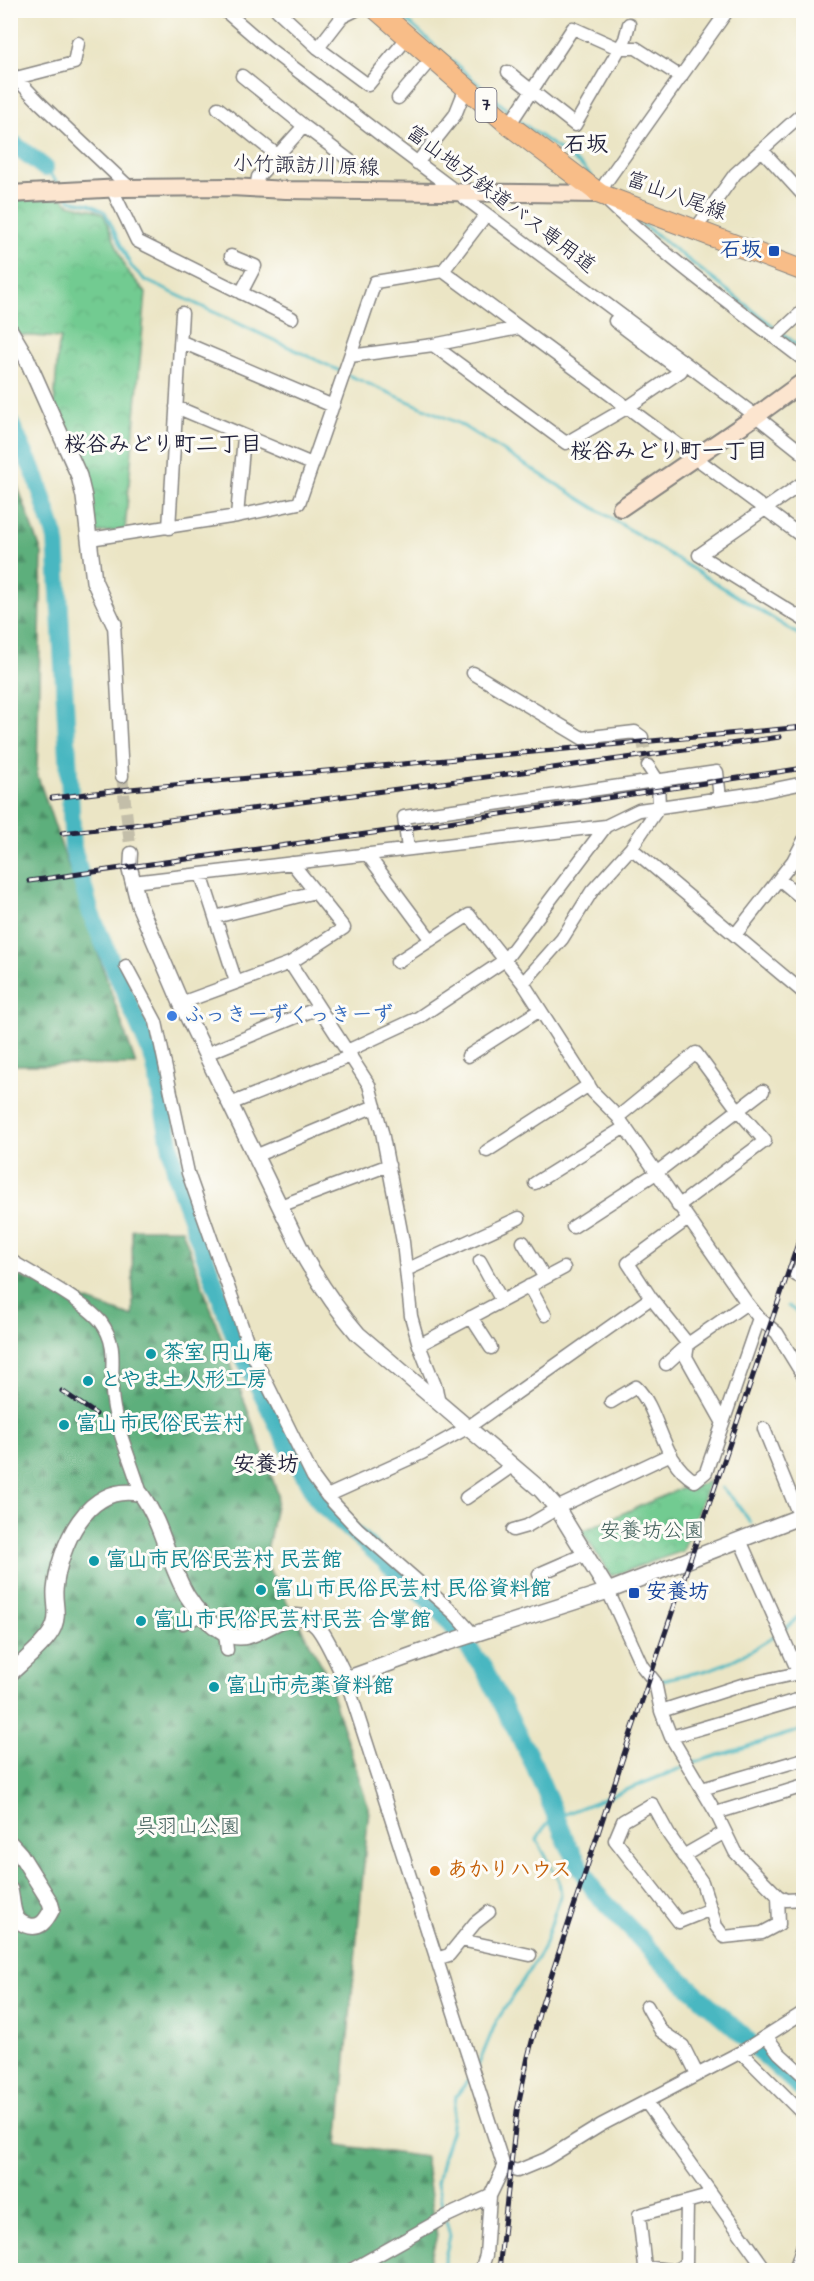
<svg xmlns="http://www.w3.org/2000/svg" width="814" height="2281" viewBox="0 0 814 2281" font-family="'Indie Flower','Klee One',sans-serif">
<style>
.forest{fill:url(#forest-firs);stroke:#40685b;stroke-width:1.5}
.park{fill:url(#park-crowns);stroke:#4a7666;stroke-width:1.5}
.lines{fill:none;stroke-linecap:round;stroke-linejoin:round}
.stream{stroke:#48b7c1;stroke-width:3}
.river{stroke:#48b7c1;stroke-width:18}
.minor-tunnel{stroke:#c3bea9;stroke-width:12;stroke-dasharray:12 6;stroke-linecap:butt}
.minor-casing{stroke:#868480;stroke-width:15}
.tertiary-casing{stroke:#868480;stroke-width:18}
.secondary-casing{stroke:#868480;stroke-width:20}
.primary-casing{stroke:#868480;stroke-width:22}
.minor{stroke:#fff;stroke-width:12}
.tertiary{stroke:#fff;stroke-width:15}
.secondary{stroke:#fce5cf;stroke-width:16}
.primary{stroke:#f8bd88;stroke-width:20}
.rail-casing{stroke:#22223b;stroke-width:5}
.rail{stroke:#fdfcf7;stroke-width:3;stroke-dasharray:9;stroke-linecap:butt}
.transit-dot{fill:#1a4fb4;stroke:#fdfcf7;stroke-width:2}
.shop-dot{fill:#3f7fe0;stroke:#fdfcf7;stroke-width:2}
.culture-dot{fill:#0f9aa8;stroke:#fdfcf7;stroke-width:2}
.food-dot{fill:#e8710a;stroke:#fdfcf7;stroke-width:2}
.labels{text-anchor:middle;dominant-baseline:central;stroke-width:6;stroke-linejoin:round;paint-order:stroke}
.shield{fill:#fdfcf7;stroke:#646373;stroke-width:1.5}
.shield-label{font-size:20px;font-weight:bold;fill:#22223b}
.street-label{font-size:21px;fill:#22223b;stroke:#fdfcf7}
.transit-label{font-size:21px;font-weight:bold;fill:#164399;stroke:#fdfcf7;text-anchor:end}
.shop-label{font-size:21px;font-weight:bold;fill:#366cbe;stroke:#fdfcf7;text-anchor:start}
.culture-label{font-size:21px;font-weight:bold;fill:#0d838f;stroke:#fdfcf7;text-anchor:start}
.park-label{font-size:21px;fill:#3e5d59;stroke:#fdfcf7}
.food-label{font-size:21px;font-weight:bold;fill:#c56008;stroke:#fdfcf7;text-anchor:start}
.neighbourhood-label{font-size:22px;font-weight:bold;fill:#22223b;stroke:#fdfcf7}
</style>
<defs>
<pattern id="forest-firs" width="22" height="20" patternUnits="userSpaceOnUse" patternTransform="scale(1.5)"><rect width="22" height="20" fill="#5daf7b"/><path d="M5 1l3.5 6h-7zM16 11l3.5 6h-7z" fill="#4c8e66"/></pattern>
<pattern id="park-crowns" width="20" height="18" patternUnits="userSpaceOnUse" patternTransform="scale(1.5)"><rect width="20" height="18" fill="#72cb91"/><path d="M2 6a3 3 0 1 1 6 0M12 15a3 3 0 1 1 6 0" fill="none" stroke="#62ae7e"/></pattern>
</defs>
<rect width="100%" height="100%" fill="#fdfcf7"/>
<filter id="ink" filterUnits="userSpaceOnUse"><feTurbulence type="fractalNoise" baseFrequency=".0167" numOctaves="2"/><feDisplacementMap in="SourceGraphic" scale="12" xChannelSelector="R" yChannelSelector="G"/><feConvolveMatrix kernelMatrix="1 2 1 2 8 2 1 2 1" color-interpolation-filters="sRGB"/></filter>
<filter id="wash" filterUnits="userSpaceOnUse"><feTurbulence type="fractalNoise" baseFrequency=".008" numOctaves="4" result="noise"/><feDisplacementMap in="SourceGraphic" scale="24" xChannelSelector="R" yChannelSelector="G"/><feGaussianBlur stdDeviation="1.35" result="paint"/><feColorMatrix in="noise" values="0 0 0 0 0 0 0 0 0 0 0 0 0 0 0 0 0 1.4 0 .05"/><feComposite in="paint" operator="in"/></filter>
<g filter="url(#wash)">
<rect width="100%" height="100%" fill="#ebe5c5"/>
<path class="forest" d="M11,468L42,553L37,774L136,1065H11Z
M132,1229H182L278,1494L265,1562L324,1669L369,1809L338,2145L425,2157L437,2236L427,2270H11L10,1273L133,1317Z"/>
<path class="park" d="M62,198L69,204L95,210L104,215L126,269L146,293L125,530L97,533L95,530L54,405L58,349L61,338L17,335L11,326L10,199Z
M709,1481L683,1551L611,1576L582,1531L684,1487L686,1490Z"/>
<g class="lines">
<path class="stream" d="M395,10L513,115
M518,120L583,167L591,176
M45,168L59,185
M68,197L70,200L90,204L105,212L131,266L145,280L340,371
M632,216L778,330
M783,334L804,350
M346,374L458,423L804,638
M788,1306L804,1317
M722,1488L735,1501L751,1523
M783,1630L804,1613
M660,1681C677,1674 694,1675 710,1669C733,1662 758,1647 777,1634
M690,1764L804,1729
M476,2071L496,2022L543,1949L561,1894L559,1881L537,1840C543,1825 551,1820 565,1814L684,1767
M444,2213L437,2183L443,2156L451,2132L456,2096L470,2078
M442,2270L450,2236L446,2220"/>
<path class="river" d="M10,141L45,168
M10,422L36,477L56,539L73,848L91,914L154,1061L177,1180L238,1346L289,1448L319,1502L441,1611L483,1667L534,1765L567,1843L595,1892L666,1966L804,2091"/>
</g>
</g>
<g filter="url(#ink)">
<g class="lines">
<path class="minor-tunnel" d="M642,737L648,766
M122,776L131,853"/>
<defs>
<path id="minor" d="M224,10L268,48L394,145L756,416L804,454
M277,10L318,48L368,85L408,37
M728,10L606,182L600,194C662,255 734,306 804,360
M318,48L342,17L356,10
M10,72L41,104L130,188
M508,72L575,125L625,39L629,24
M242,76L304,126L258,177L256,188
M16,78L74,63L78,43
M398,98L432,58
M218,108L277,155
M509,125L573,28L618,48H636L681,77
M304,126L353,163
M762,150L804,196
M417,163L455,115L463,95L467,89
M112,189L137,241L292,318
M482,220L443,271L375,282L350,356L433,345L519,328
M695,230L735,174L804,112
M231,256L255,266L241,293
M443,271L804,538
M775,337L804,310
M182,342L333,406
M433,345L566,443L628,407L681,371L615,321
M176,407L312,464
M804,482L699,555L804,620
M237,516L244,437
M169,528L182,313
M90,539L237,516L299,503L350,356
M114,624L122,776
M473,673L582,738L635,732L642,737
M631,848L804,993
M408,849L404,817L717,772L720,798
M367,854L431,940
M130,870L131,853
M201,874L236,982
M779,879L804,900
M133,882L606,826L639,810L756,793L804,783
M215,917L315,892
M735,935L793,861L804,840
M397,962L469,915L523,983L593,1092L618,1117L747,1303L759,1318L777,1333L804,1377
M290,963L369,1085L382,1132L403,1242L411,1316L419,1345L436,1388L439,1404
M126,966L156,1022L188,1173L250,1349L313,1477L327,1496L358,1529L454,1613L473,1634
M523,983L562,939L592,891L631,848L659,807L658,781L648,766
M181,1003L290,963L344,928L292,863
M347,1051L418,1018L505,960L606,826
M206,1054L318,1008
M468,1056L540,1010
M230,1104L351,1056
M618,1117L696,1053L738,1110L765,1141L678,1206
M487,1151L589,1085
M255,1156L375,1106
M535,1183L625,1127
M280,1206L389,1165
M688,1219L628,1263L651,1298L688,1344L686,1357L723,1423
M573,1227L656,1173L763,1091
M523,1242L545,1278
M10,1260C34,1275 85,1302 101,1322C118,1345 111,1366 112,1392C114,1427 132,1461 141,1494
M804,1260L796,1275L804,1279
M480,1261L502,1301
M406,1270L519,1218
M529,1286L545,1315
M471,1317L491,1348
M419,1345L564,1268
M666,1364L688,1344L747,1303
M611,1402L636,1387C661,1411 660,1461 695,1481L706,1472L759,1318
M764,1429L796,1508L802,1516
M327,1496L422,1453L467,1428L651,1298
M466,1498L512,1466
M513,1530L527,1526L563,1505L671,1454
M740,1540L804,1685
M539,1574L585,1554
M608,1591L642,1666L655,1682L661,1711
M183,1623L202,1615
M225,1633L227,1650
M804,1672L742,1685L661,1711L671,1737L716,1813L735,1852L778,1896L786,1900L804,1899
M346,1679L504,2167L490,2196L447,2216L351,2270
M671,1737L804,1698
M702,1789L804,1759
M716,1813L804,1786
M683,1856L725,1832
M711,1909L679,1922L615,1840L623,1821L652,1804L669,1835L702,1882L716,1926L724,1937L762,1933L779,1924L778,1896
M461,1940L530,1955
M436,1959L449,1955L475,1923L489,1912
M647,2006L661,2031L683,2046L697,2074
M766,2036L779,2053L804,2076
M741,2052L804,2115
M646,2102L766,2270
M504,2167L517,2171L546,2159L601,2125L741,2052L804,2012
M481,2270L486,2255L490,2196
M669,2270L645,2267L639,2215L712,2195
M677,2270L686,2263L687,2202
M795,2270L804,2242"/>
<path id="tertiary" d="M10,330L26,357L79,476L84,497L94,581L114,624
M130,870L139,905L181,1003L306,1260C322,1287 338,1311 358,1334L541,1490L557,1508L608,1591
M10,1674C23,1661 48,1642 54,1626C59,1614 54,1603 55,1590C59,1547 87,1481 141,1494C174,1540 168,1600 225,1633C258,1652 287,1595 317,1626C328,1639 337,1663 346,1679L446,1643L608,1591L804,1515
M10,1843L20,1854L50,1902L52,1909C46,1921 40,1930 26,1925C21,1923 17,1921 15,1915C12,1908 12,1898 10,1890"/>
<path id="secondary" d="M10,194L122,188L231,187L286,190L600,194
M621,508L756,416L804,381"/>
<path id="primary" d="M377,10L509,125L600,194L804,271"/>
</defs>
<use href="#minor" class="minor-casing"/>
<use href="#tertiary" class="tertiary-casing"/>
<use href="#secondary" class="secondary-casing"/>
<use href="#primary" class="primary-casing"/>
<use href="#minor" class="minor"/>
<use href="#tertiary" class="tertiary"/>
<use href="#secondary" class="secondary"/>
<use href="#primary" class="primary"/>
<defs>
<path id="rail" d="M52,798L130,789L804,727
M62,833L133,825L780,737
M29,881L409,828L804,768
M62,1391L96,1414
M499,2270L517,2111L528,2057L540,2010L631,1733L804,1226"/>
</defs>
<use href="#rail" class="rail-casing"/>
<use href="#rail" class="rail"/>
</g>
</g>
<g class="transit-dot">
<rect x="768" y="245" width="12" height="12" rx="3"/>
<rect x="628" y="1587" width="12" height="12" rx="3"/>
</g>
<circle class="shop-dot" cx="172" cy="1016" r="6"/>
<g class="culture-dot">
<circle cx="151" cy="1354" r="6"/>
<circle cx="88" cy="1381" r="6"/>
<circle cx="64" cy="1425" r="6"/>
<circle cx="94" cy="1561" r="6"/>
<circle cx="261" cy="1590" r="6"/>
<circle cx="141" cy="1621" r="6"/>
<circle cx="214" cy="1687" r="6"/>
</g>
<circle class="food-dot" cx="435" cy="1871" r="6"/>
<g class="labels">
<rect class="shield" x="475.5" y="88" width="21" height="34" rx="4.5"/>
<g class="shield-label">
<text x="486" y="105">7</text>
</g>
<g class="street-label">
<text transform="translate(306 167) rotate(2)">小竹諏訪川原線</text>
<text transform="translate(676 197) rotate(20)">富山八尾線</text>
<text transform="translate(500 200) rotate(37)">富山地方鉄道バス専用道</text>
</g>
<g class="transit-label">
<text x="762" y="251">石坂</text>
<text x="646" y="1593" text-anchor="start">安養坊</text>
</g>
<g class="shop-label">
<text x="184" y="1016">ふっきーずくっきーず</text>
</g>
<g class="culture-label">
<text x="163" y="1354">茶室 円山庵</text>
<text x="100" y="1381">とやま土人形工房</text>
<text x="76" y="1425">富山市民俗民芸村</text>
<text x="106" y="1561">富山市民俗民芸村 民芸館</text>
<text x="273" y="1590">富山市民俗民芸村 民俗資料館</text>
<text x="153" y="1621">富山市民俗民芸村民芸 合掌館</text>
<text x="226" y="1687">富山市売薬資料館</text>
</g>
<g class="park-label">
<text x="652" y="1532">安養坊公園</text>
<text x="188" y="1828">呉羽山公園</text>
</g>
<g class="food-label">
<text x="447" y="1871">あかりハウス</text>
</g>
<g class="neighbourhood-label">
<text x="586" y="146">石坂</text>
<text x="163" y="446">桜谷みどり町二丁目</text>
<text x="669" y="453">桜谷みどり町一丁目</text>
<text x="266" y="1466">安養坊</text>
</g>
</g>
<rect width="814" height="2281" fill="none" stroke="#fdfcf7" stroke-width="36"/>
</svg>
